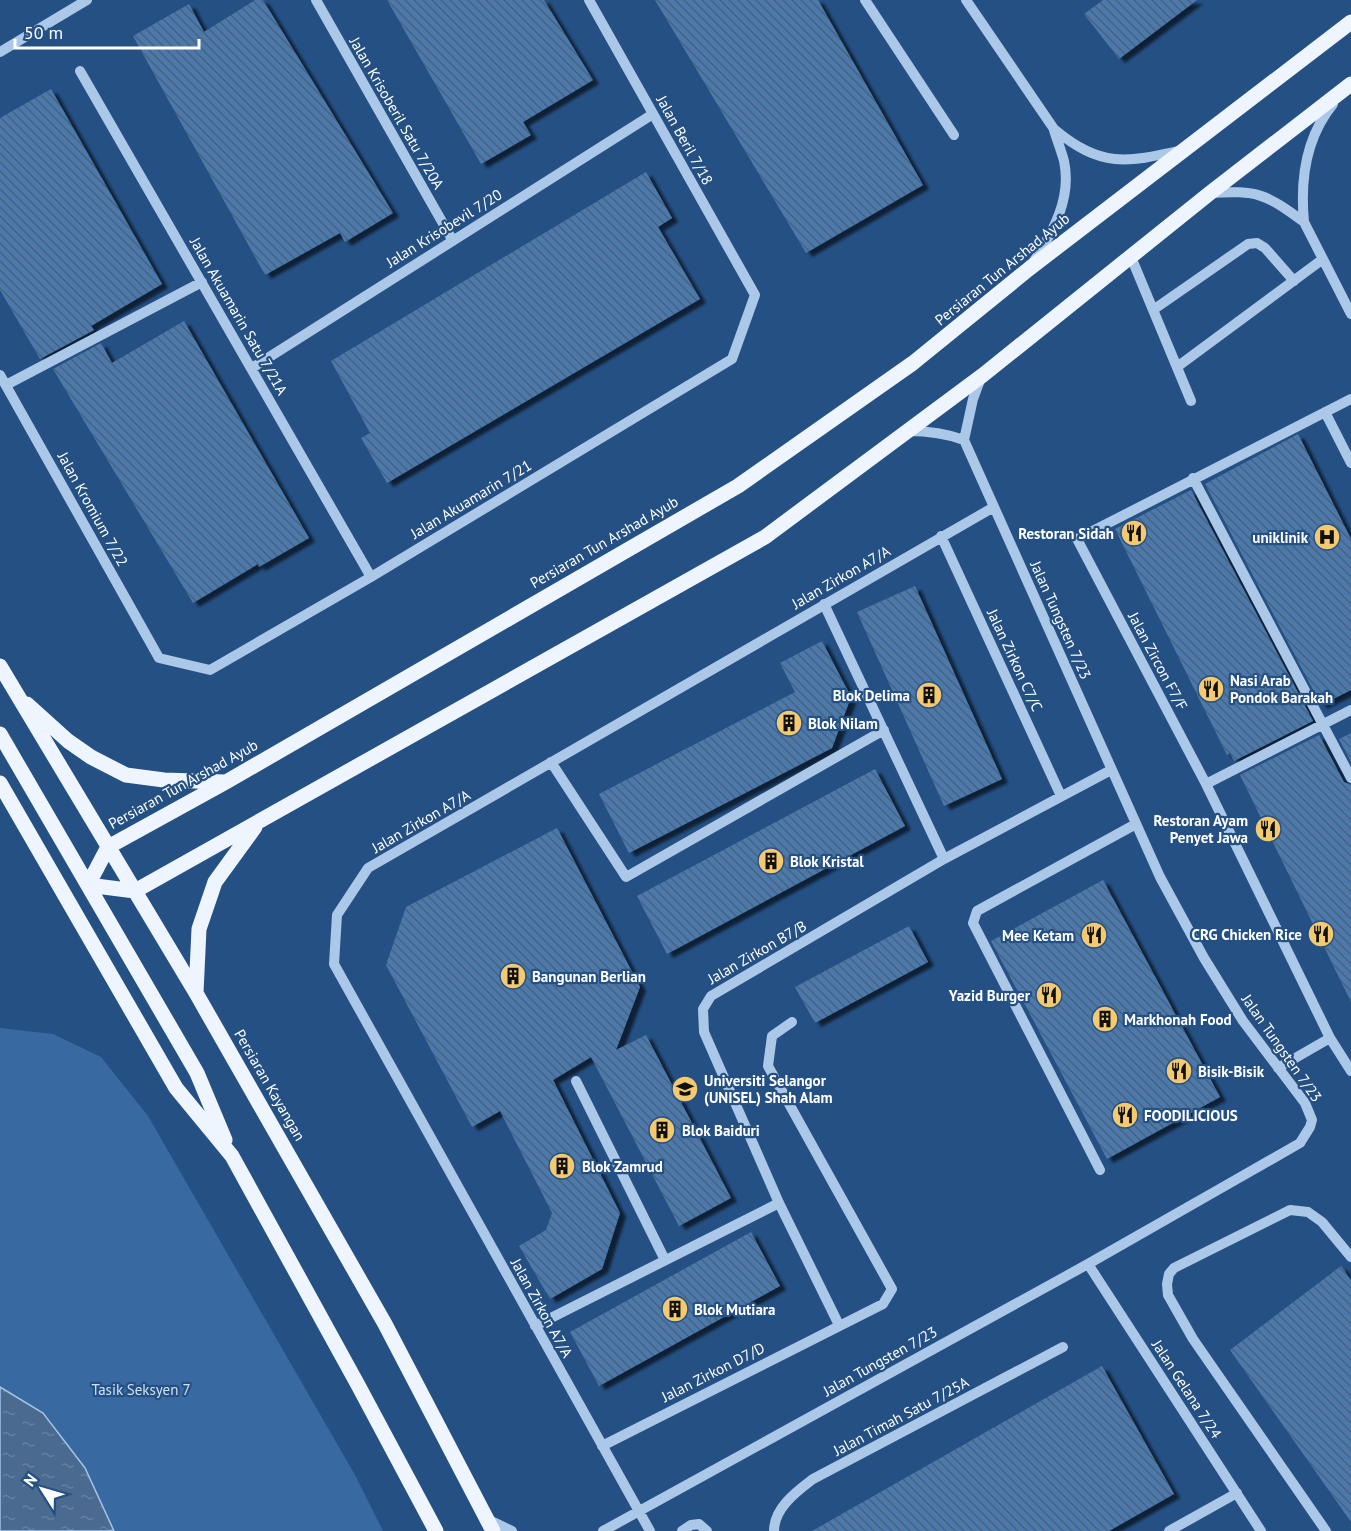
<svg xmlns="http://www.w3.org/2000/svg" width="1351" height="1531" viewBox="0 0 1351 1531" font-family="'PT Sans',sans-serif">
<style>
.green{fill:#3869a0}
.water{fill:url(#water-ripples);stroke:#a0c4e9;stroke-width:1.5}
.building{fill:url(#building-back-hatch);filter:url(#shadow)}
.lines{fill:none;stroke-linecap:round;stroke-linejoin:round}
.minor{stroke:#acc8e8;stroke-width:10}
.major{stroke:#eff5fe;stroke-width:15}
.labels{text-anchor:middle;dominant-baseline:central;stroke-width:4.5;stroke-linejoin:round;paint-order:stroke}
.street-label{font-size:15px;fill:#fff;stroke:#245084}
.poi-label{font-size:15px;font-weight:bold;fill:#fff;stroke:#245084;text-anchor:start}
.park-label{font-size:15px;fill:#d0e2f6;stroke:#245084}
</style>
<defs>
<pattern id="water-ripples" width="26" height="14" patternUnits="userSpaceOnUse" patternTransform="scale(1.5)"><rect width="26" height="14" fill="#4b6a8f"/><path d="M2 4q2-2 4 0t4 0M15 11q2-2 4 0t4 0" fill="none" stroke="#6680a0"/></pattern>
<pattern id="building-back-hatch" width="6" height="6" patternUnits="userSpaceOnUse" patternTransform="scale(1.5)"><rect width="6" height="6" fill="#4c79ab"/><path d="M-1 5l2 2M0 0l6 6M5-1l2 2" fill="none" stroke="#4c627c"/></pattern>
<filter id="shadow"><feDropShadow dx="6" dy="4" stdDeviation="1.5" flood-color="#0009"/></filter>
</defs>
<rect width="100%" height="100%" fill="#245084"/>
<path class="green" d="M0,1028L53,1034L101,1057L148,1116L355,1475L383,1531H0Z"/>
<path class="water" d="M0,1387L43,1413L85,1468L114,1531H0Z"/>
<path class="building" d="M255,0H263L393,213L345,242L340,233L265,275L133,36L189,4L204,32Z
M387,0H544L593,80L523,122L531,135L481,164Z
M655,0H818L923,185L806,253Z
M1103,0H1197L1119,59L1084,14Z
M51,89L162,284L91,326L94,330L40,359L0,290V118Z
M646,172L672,218L658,227L700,299L387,483L361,438L370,433L331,361Z
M184,321L309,538L259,567L258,564L193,603L53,369L101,343L112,363Z
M1298,434L1351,539V690L1321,705L1205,484Z
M1191,490L1313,721L1234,761L1230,753L1227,755L1115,529Z
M915,586L1002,779L944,806L857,612Z
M822,641L851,697L832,748L629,853L599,794L795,692L780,663Z
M1351,733V762L1339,739Z
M1319,735L1344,782L1351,785V1002L1240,775Z
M875,769L905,826L667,954L637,896Z
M557,828L640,987L616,1050L646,1035L731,1198L679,1226L591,1057L553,1080L620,1213L602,1269L550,1299L519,1246L546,1230L552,1213L500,1111L472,1127L386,965L406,907Z
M1103,880L1220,1097L1107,1159L991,941Z
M909,926L928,962L815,1023L795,987Z
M751,1232L780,1286L599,1386L570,1332Z
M1341,1266L1351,1280V1522L1230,1350Z
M1102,1366L1174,1494L1109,1531H812Z"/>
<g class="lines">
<path class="minor" d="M316,0L453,241
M865,0L954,135
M966,0L1054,129C1101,168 1126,163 1182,150
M0,52L87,0
M80,71L371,577
M1333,104C1306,137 1300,180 1304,222L1351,314
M1210,193C1258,190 1266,194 1304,222
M1131,257L1191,401
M1034,261C1053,232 1072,198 1064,161C1061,150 1057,140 1054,130
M1153,310L1248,244L1257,243L1265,248L1294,281
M1177,367L1323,259
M252,368L653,114
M0,375L159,658L210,670L371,577L732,359L755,295L589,0
M6,385L202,282
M1351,399L1077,539L1206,784L1330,1038L1351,1071
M1325,412L1351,463
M908,431C928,431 945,433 964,440
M1193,478L1351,778
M941,536L1061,796
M824,604L944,859
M551,762L626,877L884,730
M1206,784L1351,710
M1278,1068L1330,1038
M576,1081L665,1260
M1100,1170L973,923L977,911L1136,824
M1088,1264L1261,1531
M839,1325L779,1203L704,1032L703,1009L711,996L944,859L1111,770
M535,1326L779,1203
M602,1446L883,1304L892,1289L768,1066L772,1036L792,1022
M487,1519L512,1531
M603,1531L1088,1264L1223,1187L1300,1143L1310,1127L1312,1120L1305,1103L1243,1021L1204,958L1160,877L964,440L973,399L982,375
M650,1531L334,964L337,915L368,868L994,507
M682,1531L691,1525L699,1524L707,1531
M774,1531C774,1508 796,1492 813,1479L1063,1347
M1169,1531L1237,1493
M1326,1531L1193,1339L1168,1295L1167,1284L1169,1274L1174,1268L1290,1210L1308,1212L1322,1222L1351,1257"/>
<path class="major" d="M0,666L196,993L385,1324L493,1531
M27,704L68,741L91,757L126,775L164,780L225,782
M0,734L197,1073L225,1140
M0,783L176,1088L232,1156L358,1385L436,1531
M88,885L108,847L226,782L738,486L913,363L1030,268L1351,22
M88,885L135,891L765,537L983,375L1210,193L1351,84
M196,993L199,929L215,882L255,827"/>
</g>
<defs>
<symbol id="restaurant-disc" viewBox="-11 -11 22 22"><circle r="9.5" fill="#f3ca70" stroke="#245084"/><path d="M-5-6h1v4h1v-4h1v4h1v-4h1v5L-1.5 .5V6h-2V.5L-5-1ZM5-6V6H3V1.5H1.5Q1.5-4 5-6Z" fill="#111"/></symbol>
<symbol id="hospital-disc" viewBox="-11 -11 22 22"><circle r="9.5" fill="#f3ca70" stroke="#245084"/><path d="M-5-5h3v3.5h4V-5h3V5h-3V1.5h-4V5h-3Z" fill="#111"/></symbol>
<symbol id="building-disc" viewBox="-11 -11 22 22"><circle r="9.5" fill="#f3ca70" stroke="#245084"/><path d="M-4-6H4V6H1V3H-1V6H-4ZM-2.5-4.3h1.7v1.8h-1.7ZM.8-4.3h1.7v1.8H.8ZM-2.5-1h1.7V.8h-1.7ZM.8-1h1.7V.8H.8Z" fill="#111"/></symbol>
<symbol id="university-disc" viewBox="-11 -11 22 22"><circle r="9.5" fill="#f3ca70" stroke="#245084"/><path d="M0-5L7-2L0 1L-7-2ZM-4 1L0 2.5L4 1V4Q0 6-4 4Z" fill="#111"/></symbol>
</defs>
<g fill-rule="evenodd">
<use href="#restaurant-disc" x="1119" y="518" width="30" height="30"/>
<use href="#hospital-disc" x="1312" y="522" width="30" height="30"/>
<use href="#restaurant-disc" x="1196" y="674" width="30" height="30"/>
<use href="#building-disc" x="914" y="680" width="30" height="30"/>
<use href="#building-disc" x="774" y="708" width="30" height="30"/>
<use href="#restaurant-disc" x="1253" y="814" width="30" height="30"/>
<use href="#building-disc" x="756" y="846" width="30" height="30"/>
<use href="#restaurant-disc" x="1306" y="919" width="30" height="30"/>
<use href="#restaurant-disc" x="1079" y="920" width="30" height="30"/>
<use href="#building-disc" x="498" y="961" width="30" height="30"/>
<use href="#restaurant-disc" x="1034" y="980" width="30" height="30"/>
<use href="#building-disc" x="1090" y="1004" width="30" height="30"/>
<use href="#restaurant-disc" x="1164" y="1056" width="30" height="30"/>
<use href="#university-disc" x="670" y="1074" width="30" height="30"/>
<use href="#restaurant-disc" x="1110" y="1100" width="30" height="30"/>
<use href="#building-disc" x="647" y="1115" width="30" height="30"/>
<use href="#building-disc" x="547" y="1151" width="30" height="30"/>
<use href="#building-disc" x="660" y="1294" width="30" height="30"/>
</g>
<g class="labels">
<g class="street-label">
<text transform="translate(397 113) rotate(60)">Jalan Krisoberil Satu 7/20A</text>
<text transform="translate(685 140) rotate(61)">Jalan Beril 7/18</text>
<text transform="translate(444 228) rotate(-32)">Jalan Krisobevil 7/20</text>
<text transform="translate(1002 269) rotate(-39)">Persiaran Tun Arshad Ayub</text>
<text transform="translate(239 316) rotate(60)">Jalan Akuamarin Satu 7/21A</text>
<text transform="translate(471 499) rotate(-31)">Jalan Akuamarin 7/21</text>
<text transform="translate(93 509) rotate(61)">Jalan Kromium 7/22</text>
<text transform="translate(604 542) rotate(-30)">Persiaran Tun Arshad Ayub</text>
<text transform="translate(841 577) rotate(-30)">Jalan Zirkon A7/A</text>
<text transform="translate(1061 620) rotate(66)">Jalan Tungsten 7/23</text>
<text transform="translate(1015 660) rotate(65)">Jalan Zirkon C7/C</text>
<text transform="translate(1158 661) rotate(62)">Jalan Zircon F7/F</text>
<text transform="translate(183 784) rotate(-29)">Persiaran Tun Arshad Ayub</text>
<text transform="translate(421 821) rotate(-30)">Jalan Zirkon A7/A</text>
<text transform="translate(757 952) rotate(-30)">Jalan Zirkon B7/B</text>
<text transform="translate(1282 1048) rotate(55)">Jalan Tungsten 7/23</text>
<text transform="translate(270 1085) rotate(60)">Persiaran Kayangan</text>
<text transform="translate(542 1308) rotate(61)">Jalan Zirkon A7/A</text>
<text transform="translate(880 1361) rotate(-29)">Jalan Tungsten 7/23</text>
<text transform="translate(713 1372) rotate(-27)">Jalan Zirkon D7/D</text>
<text transform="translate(1187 1389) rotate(57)">Jalan Gelana 7/24</text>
<text transform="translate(901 1416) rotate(-28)">Jalan Timah Satu 7/25A</text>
</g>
<g class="poi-label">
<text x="1114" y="533" text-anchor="end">Restoran Sidah</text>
<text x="1308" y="537" text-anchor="end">uniklinik</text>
<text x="1230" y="680">Nasi Arab<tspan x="1230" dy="17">Pondok Barakah</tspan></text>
<text x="910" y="695" text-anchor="end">Blok Delima</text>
<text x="808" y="723">Blok Nilam</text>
<text x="1248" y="820" text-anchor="end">Restoran Ayam<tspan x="1248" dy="17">Penyet Jawa</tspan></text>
<text x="790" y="861">Blok Kristal</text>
<text x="1302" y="934" text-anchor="end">CRG Chicken Rice</text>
<text x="1074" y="935" text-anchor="end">Mee Ketam</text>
<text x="532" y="976">Bangunan Berlian</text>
<text x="1030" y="995" text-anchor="end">Yazid Burger</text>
<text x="1124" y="1019">Markhonah Food</text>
<text x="1198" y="1071">Bisik-Bisik</text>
<text x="704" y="1080">Universiti Selangor<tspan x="704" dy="17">(UNISEL) Shah Alam</tspan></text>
<text x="1144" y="1115">FOODILICIOUS</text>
<text x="682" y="1130">Blok Baiduri</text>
<text x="582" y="1166">Blok Zamrud</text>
<text x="694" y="1309">Blok Mutiara</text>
</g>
<g class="park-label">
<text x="141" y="1389">Tasik Seksyen 7</text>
</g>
</g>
<g transform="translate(42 1489) rotate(307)" stroke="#245084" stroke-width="4.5" paint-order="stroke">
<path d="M0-4.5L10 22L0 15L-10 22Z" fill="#ffffff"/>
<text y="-9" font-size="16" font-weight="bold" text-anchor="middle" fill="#ffffff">N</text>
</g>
<path d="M15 39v9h184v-9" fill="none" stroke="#ffffff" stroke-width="3"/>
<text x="24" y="39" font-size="18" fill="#ffffff" stroke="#245084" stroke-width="4.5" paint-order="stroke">50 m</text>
</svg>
